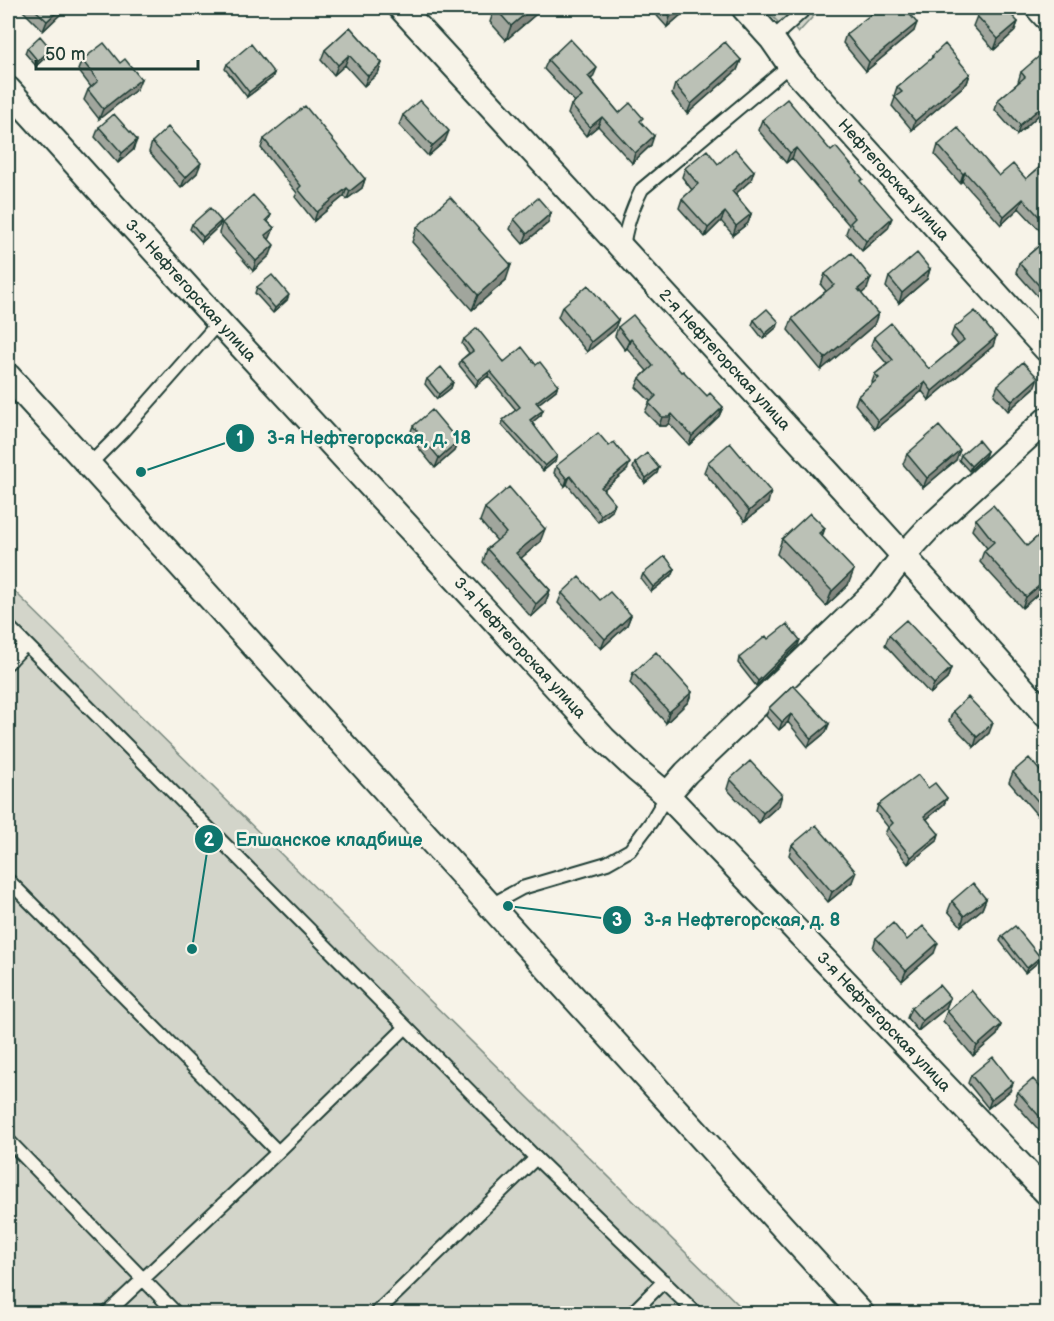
<svg xmlns="http://www.w3.org/2000/svg" width="1054" height="1321" viewBox="0 0 1054 1321" font-family="'Balsamiq Sans',sans-serif">
<style>
.green{fill:#d3d5ca;stroke:#79897f;stroke-width:1.5}
.lines{fill:none;stroke-linecap:round;stroke-linejoin:round}
.lane-casing{stroke:#1f3d34;stroke-width:16}
.street-casing{stroke:#1f3d34;stroke-width:28}
.lane{stroke:#f7f3e8;stroke-width:12}
.street{stroke:#f7f3e8;stroke-width:24}
.wall{fill:#a1a69d;stroke:#1f3d34;stroke-width:1.5}
.shaded-wall{fill:#83877f;stroke:#1f3d34;stroke-width:1.5}
.building{fill:#bbc1b6;stroke:#1f3d34;stroke-width:1.5}
.labels{text-anchor:middle;dominant-baseline:central;stroke-width:5;stroke-linejoin:round;paint-order:stroke}
.street-label{font-size:16px;fill:#1f3d34;stroke:#f7f3e8}
.leader{fill:none;stroke:#0f766e;stroke-width:2}
.callout-dot{fill:#0f766e;stroke:#f7f3e8;stroke-width:2}
.mark-label{font-size:18px;text-anchor:middle;font-weight:bold;fill:#fff}
.callout-label{font-size:18px;text-anchor:middle;font-weight:bold;fill:#0f766e;stroke:#f7f3e8;stroke-width:5;stroke-linejoin:round;paint-order:stroke}
</style>
<rect width="100%" height="100%" fill="#f7f3e8"/>
<filter id="ink" filterUnits="userSpaceOnUse"><feTurbulence type="fractalNoise" baseFrequency=".0167" numOctaves="2"/><feDisplacementMap in="SourceGraphic" scale="12" xChannelSelector="R" yChannelSelector="G"/><feConvolveMatrix kernelMatrix="1 2 1 2 8 2 1 2 1" color-interpolation-filters="sRGB"/></filter>
<g filter="url(#ink)">
<path class="green" d="M764,8H821L798,33L793,27L786,30Z
M8,585L747,1313H8Z"/>
<g class="lines">
<defs>
<path id="lane" d="M772,39L806,8
M623,249C625,228 632,209 642,189L790,65
M89,465L123,431L219,322
M8,626L536,1158L697,1314
M8,663L26,644
M8,880L278,1152
M489,906L522,888L607,863L630,850L651,822L667,795
M8,1140L177,1314
M106,1314L278,1152L406,1027
M375,1314L536,1158
M631,1314L664,1281"/>
<g id="street">
<path id="s1" d="M401,8C616,243 835,476 1046,715"/>
<path id="s2" d="M744,8L772,39L790,65L1046,349"/>
<path d="M1038,8L1046,17"/>
<path id="s3" d="M8,89L219,322L604,739L637,770L667,795L1046,1192"/>
<path d="M8,376L862,1314"/>
<path d="M667,795L686,773L879,588L905,554L929,528L1046,420"/>
</g>
</defs>
<use href="#lane" class="lane-casing"/>
<use href="#street" class="street-casing"/>
<use href="#lane" class="lane"/>
<use href="#street" class="street"/>
</g>
<path class="wall" d="M20,8H67L43,31Z
M484,8H543L506,40L490,22L492,16Z
M650,8H689L667,27Z
M909,9L908,13L914,31L866,71L843,43L846,34Z
M977,16L1018,22L1014,32L994,50L973,26Z
M350,27L382,63L378,73L364,86L345,65L334,75L321,60L325,50Z
M27,48L51,49L49,54L36,66L25,53Z
M932,56L970,74L967,83L912,130L892,106L895,98L894,96L897,87L931,60Z
M1047,56V115L1043,111L1017,135L995,110L998,100L1018,83V82L1021,72Z
M82,60L137,89L99,119L84,100L88,90L91,87L78,70Z
M548,60L593,77L591,79L619,113L642,123L651,145L632,163L598,126L586,136L568,114L571,105L575,102L544,69Z
M741,60L737,70L687,114L672,94L675,84Z
M227,64L274,73L272,78L247,97L225,69Z
M403,115L445,141L428,156L399,125Z
M762,120L831,151L861,183L888,228L862,251L846,233L849,225L792,158L786,163L758,130Z
M99,127L133,150L118,163L95,137Z
M264,139L365,179L362,188L347,199L344,196L314,221L295,197L297,193L261,148Z
M152,142L197,173L181,188L149,152Z
M938,145L999,176L1026,179L1047,161V238L1019,208L1001,225L962,181L960,183L935,155Z
M718,164L751,180L735,194L751,214L748,223L733,235L721,221L705,237L679,208L682,199L692,190L682,177L685,168Z
M551,213L548,223L523,244L510,229L514,219Z
M271,215L268,222L274,228L269,239L270,255L253,271L219,233L222,223Z
M221,221L219,226L202,242L190,229L192,224Z
M417,227L506,280L472,310L412,242Z
M1047,239V293L1040,299L1016,272L1019,263Z
M930,269L927,279L899,303L886,287L889,277Z
M825,274L867,289L861,293L874,325L821,370L788,330L792,319L826,291L821,285Z
M257,287L287,300L273,313L255,293Z
M562,307L618,320L614,330L587,352L558,317Z
M754,320L777,327L763,339L752,325Z
M618,327L681,372L707,396L723,407L719,416L689,445L669,423L666,426H659L645,412L650,401L636,387L640,378L647,371L627,348L625,350L615,336Z
M954,328L993,346L929,400L922,391L875,429L855,404L858,396L873,383L872,382L875,374L887,364L871,345L874,337L929,369L958,345L951,336Z
M464,339L556,390L538,404L541,415L532,422L555,461L543,471L502,425L503,420L516,410L488,376L476,386L459,365L461,360L469,353L462,344Z
M427,379L453,382L451,388L437,399L425,384Z
M998,385L1034,388L1008,411L994,395Z
M413,426L458,441L454,451L435,468L409,436Z
M987,451L985,456L969,471L959,460L961,455Z
M907,454L956,460L923,488L903,464Z
M708,462L768,503L745,521L704,472Z
M635,463L657,473L645,483L633,468Z
M556,466L627,470L603,490L612,511L598,522L567,484L565,486L554,473Z
M485,508L540,542L521,558L550,590L545,604L531,617L483,562L487,549L497,541L480,521Z
M976,519L1027,546L1047,528V586L1022,608L980,562L984,551L987,548L972,530Z
M825,528L822,537L848,585L826,606L777,554L782,539Z
M675,569L673,574L651,592L641,579L643,574Z
M562,593L600,600L631,615L627,625L601,649L558,603Z
M889,635L951,668L947,679L930,694L885,645Z
M768,639L798,645L756,686L738,663L739,658Z
M633,673L692,692L688,702L666,723L630,683Z
M793,685L826,732L808,747L788,722L779,730L766,716L769,708Z
M953,711L989,733L974,747L949,721Z
M1013,772L1047,779V807L1037,815L1009,782Z
M730,779L779,805L759,823L727,789Z
M928,788L947,798L944,804L927,819L937,841L908,864L885,834L888,827L876,812L878,805Z
M792,845L852,882L828,902L789,855Z
M986,899L982,909L961,926L948,911L952,901Z
M1002,936L1040,957L1038,962L1025,973L1000,941Z
M876,938L907,940L934,953L902,981L873,948Z
M950,998L946,1008L918,1031L907,1018L911,1008Z
M947,1011L1001,1025L997,1035L973,1056L943,1021Z
M971,1075L1010,1091L988,1108L968,1083Z
M1047,1085V1135L1045,1137L1014,1102L1018,1092L1042,1089Z"/>
<path class="shaded-wall" d="M61,8H67L43,31L47,21Z
M532,8H543L506,40L511,26Z
M681,8H689L667,27L670,17Z
M1018,22L1014,32L994,50L998,39Z
M917,23L914,31L866,71L869,62Z
M51,49L49,54L36,66L38,61Z
M349,55L345,65L334,75L338,65Z
M741,60L737,70L687,114L691,104Z
M382,63L378,73L364,86L368,76Z
M597,68L593,77L585,85L588,76Z
M274,73L272,78L247,97L249,92Z
M970,74L967,83L912,130L915,121Z
M141,79L137,89L99,119L103,109Z
M1047,102L1043,111L1017,135L1020,125Z
M602,117L598,126L586,136L590,127Z
M449,131L445,141L428,156L432,146Z
M654,136L651,145L632,163L635,153Z
M137,140L133,150L118,163L122,153Z
M796,148L792,158L786,163L790,153Z
M201,163L197,173L181,188L185,178Z
M754,171L751,180L729,200L732,191Z
M965,172L962,181L960,183L963,174Z
M365,179L362,188L347,199L350,191Z
M347,188L344,196L314,221L317,212Z
M1023,199L1019,208L1001,225L1004,216Z
M725,212L721,221L705,237L708,228Z
M551,213L548,223L523,244L527,234Z
M751,214L748,223L733,235L736,226Z
M892,218L888,228L862,251L866,241Z
M221,221L219,226L202,242L203,237Z
M274,228L270,238L261,245L265,235Z
M274,245L270,255L253,271L256,261Z
M511,265L506,280L472,310L478,295Z
M930,269L927,279L899,303L902,293Z
M871,278L867,289L854,300L858,289Z
M1047,287V293L1040,299L1043,290Z
M289,295L287,300L273,313L275,308Z
M878,314L874,325L821,370L825,358Z
M618,320L614,330L587,352L591,342Z
M779,322L777,327L763,339L765,334Z
M996,337L993,346L929,400L932,391Z
M631,339L627,348L625,350L629,341Z
M490,371L488,376L476,386L478,380Z
M1038,378L1034,388L1008,411L1012,401Z
M453,382L451,388L437,399L439,394Z
M925,382L922,391L875,429L878,421Z
M558,385L556,390L534,407L536,402Z
M723,407L719,416L689,445L692,436Z
M543,410L541,415L529,425L530,420Z
M672,414L669,423L666,426H659L662,417Z
M458,441L454,451L435,468L439,458Z
M960,450L956,460L923,488L927,478Z
M987,451L985,456L969,471L971,466Z
M557,456L555,461L543,471L545,466Z
M630,463L627,470L598,494L601,487Z
M659,468L657,473L645,483L646,478Z
M570,476L567,484L565,486L567,479Z
M771,492L768,503L745,521L749,511Z
M615,504L612,511L598,522L601,515Z
M825,528L819,542V533Z
M545,529L540,542L512,566L516,553Z
M675,569L673,574L651,592L653,587Z
M854,570L848,585L826,606L832,591Z
M1047,579V586L1022,608L1026,597Z
M550,590L545,604L531,617L536,604Z
M631,615L627,625L601,649L605,639Z
M800,640L798,645L756,686L758,681Z
M951,668L947,679L930,694L934,684Z
M692,692L688,702L666,723L669,712Z
M791,714L788,722L779,730L782,722Z
M993,723L989,733L974,747L977,737Z
M829,724L826,732L808,747L811,739Z
M782,795L779,805L759,823L763,813Z
M947,798L944,804L922,823L924,816Z
M1047,800V807L1037,815L1041,805Z
M939,834L937,841L908,864L911,857Z
M856,872L852,882L828,902L832,892Z
M986,899L982,909L961,926L964,916Z
M938,943L934,953L902,981L906,971Z
M1040,957L1038,962L1025,973L1027,968Z
M950,998L946,1008L918,1031L922,1021Z
M1001,1025L997,1035L973,1056L977,1046Z
M1013,1083L1010,1091L988,1108L991,1100Z"/>
<path class="building" d="M33,8H61L47,21Z
M495,8H532L511,26Z
M662,8H681L670,17Z
M879,8H908L909,9L907,11L917,23L869,62L846,34Z
M986,8H1005L1018,22L998,39L977,16Z
M350,27L382,63L368,76L349,55L338,65L325,50Z
M40,36L51,49L38,61L27,48Z
M570,39L597,68L588,76L619,113L630,103L643,118L640,121L654,136L635,153L602,117L590,127L571,105L582,97L548,60Z
M725,42L741,60L691,104L675,84Z
M104,43L120,63L125,59L141,79L103,109L88,90L98,81L82,60Z
M251,44L274,73L249,92L227,64Z
M945,44L970,74L915,121L895,97L902,92L897,87L933,57L932,56Z
M1044,52L1047,56V102L1020,125L998,100L1025,77L1021,72Z
M787,99L831,151L836,147L863,179L860,181L892,218L866,241L850,223L855,218L796,148L790,153L762,120Z
M420,100L449,131L432,146L403,115Z
M305,106L365,179L350,191L347,188L317,212L298,189L301,186L264,139Z
M114,114L137,140L122,153L99,127Z
M168,127L201,163L185,178L152,142Z
M958,128L999,176L1013,164L1026,179L1047,161V225L1023,199L1004,216L965,172L963,174L938,145Z
M735,149L754,171L732,191L751,214L736,226L725,212L708,228L682,199L698,184L685,168L707,150L718,164Z
M253,195L271,215L266,220L274,228L265,235L274,245L256,261L222,223Z
M450,197L511,265L478,295L417,227Z
M538,198L551,213L527,234L514,219Z
M210,208L221,221L203,237L192,224Z
M1047,239V287L1043,290L1019,263Z
M851,253L871,278L858,289L878,314L825,358L792,319L834,285L825,274Z
M917,253L930,269L902,293L889,277Z
M272,275L289,295L275,308L257,287Z
M588,285L618,320L591,342L562,307Z
M767,309L779,322L765,334L754,320Z
M975,311L996,337L932,391L925,382L878,421L858,396L879,378L875,374L893,360L874,337L891,323L929,369L964,340L954,328Z
M633,315L681,372L683,371L707,396L710,393L723,407L692,436L672,414L669,417H662L649,403L656,396L640,378L653,366L631,339L629,341L618,327Z
M477,328L504,362L522,347L536,365L540,362L558,385L536,402L543,410L530,420L557,456L545,466L503,420L520,407L490,371L478,380L461,360L473,351L464,339Z
M1023,362L1038,378L1012,401L998,385Z
M441,367L453,382L439,394L427,379Z
M432,410L458,441L439,458L413,426Z
M939,426L960,450L927,478L907,454Z
M598,433L609,446L614,442L630,463L601,487L615,504L601,515L570,476L567,479L556,466Z
M978,440L987,451L971,466L961,455Z
M730,443L771,492L749,511L708,462Z
M647,453L659,468L646,478L635,463Z
M509,487L545,529L516,553L550,590L536,604L487,549L506,533L485,508Z
M993,505L1027,546L1047,528V579L1026,597L984,551L994,542L976,519Z
M810,513L825,528L819,533L854,570L832,591L782,539Z
M665,556L675,569L653,587L643,574Z
M579,577L600,600L610,592L631,615L605,639L562,593Z
M906,620L951,668L934,684L889,635Z
M787,624L800,640L758,681L739,658L766,636L768,639Z
M656,652L692,692L669,712L633,673Z
M793,685L829,724L811,739L791,714L782,722L769,708Z
M968,697L993,723L977,737L953,711Z
M1029,758L1047,779V800L1041,805L1013,772Z
M750,761L782,795L763,813L730,779Z
M918,775L928,788L935,783L947,798L924,816L939,834L911,857L888,828L893,823L878,805Z
M816,825L856,872L832,892L792,845Z
M973,883L986,899L964,916L952,901Z
M893,923L907,940L923,926L938,943L906,971L876,938Z
M1015,926L1040,957L1027,968L1002,936Z
M939,985L950,998L922,1021L911,1008Z
M971,990L1001,1025L977,1046L947,1011Z
M993,1057L1013,1083L991,1100L971,1075Z
M1033,1079L1042,1089L1047,1085V1125L1018,1092Z"/>
</g>
<g class="labels">
<g class="street-label">
<text stroke="none"><textPath href="#s2" startOffset="228">Нефтегорская улица</textPath></text>
<text stroke="none"><textPath href="#s3" startOffset="272">3-я Нефтегорская улица</textPath></text>
<text stroke="none"><textPath href="#s1" startOffset="478">2-я Нефтегорская улица</textPath></text>
<text stroke="none"><textPath href="#s3" startOffset="758">3-я Нефтегорская улица</textPath></text>
<text stroke="none"><textPath href="#s3" startOffset="1280">3-я Нефтегорская улица</textPath></text>
</g>
</g>
<path class="leader" d="M141 472L240 438M192 949L209 839M508 906L617 920"/>
<g class="callout-dot">
<circle cx="141" cy="472" r="6"/>
<circle cx="192" cy="949" r="6"/>
<circle cx="508" cy="906" r="6"/>
<circle cx="240" cy="438" r="15"/>
<circle cx="209" cy="839" r="15"/>
<circle cx="617" cy="920" r="15"/>
</g>
<g class="mark-label">
<text x="240" y="444">1</text>
<text x="209" y="846">2</text>
<text x="617" y="926">3</text>
</g>
<g class="callout-label">
<text x="369" y="444">3-я Нефтегорская, д. 18</text>
<text x="329" y="846">Елшанское кладбище</text>
<text x="742" y="926">3-я Нефтегорская, д. 8</text>
</g>
<rect width="1054" height="1321" fill="none" stroke="#f7f3e8" stroke-width="30"/>
<rect x="15" y="15" width="1024" height="1291" fill="none" stroke="#1f3d34" stroke-width="2" filter="url(#ink)"/>
<path d="M36 60v9h162v-9" fill="none" stroke="#1f3d34" stroke-width="3"/>
<text x="45" y="60" font-size="18" fill="#1f3d34" stroke="#f7f3e8" stroke-width="4.5" paint-order="stroke">50 m</text>
</svg>
